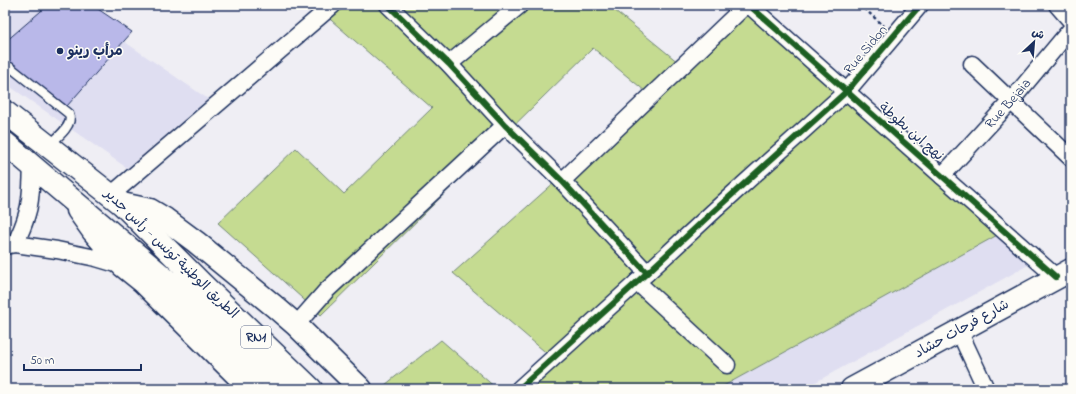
<svg xmlns="http://www.w3.org/2000/svg" width="1076" height="394" viewBox="0 0 1076 394" font-family="'Indie Flower','Playpen Sans Arabic',sans-serif">
<style>
.built{fill:#dfdef1}
.green{fill:#c5db91;stroke:#708578}
.building{fill:#b9b8e9;stroke:#1b2f5e}
.lines{fill:none;stroke-linecap:round;stroke-linejoin:round}
.service-casing{stroke:#1b2f5e;stroke-width:11}
.minor-casing{stroke:#1b2f5e;stroke-width:19}
.secondary-casing{stroke:#1b2f5e;stroke-width:25}
.primary-casing{stroke:#1b2f5e;stroke-width:25}
.trunk-casing{stroke:#1b2f5e;stroke-width:25}
.path{stroke:#1b2f5e;stroke-width:2.5;stroke-dasharray:3 3;stroke-linecap:butt}
.service{stroke:#fdfcf7;stroke-width:8}
.minor{stroke:#fdfcf7;stroke-width:16}
.secondary{stroke:#fdfcf7;stroke-width:22}
.primary{stroke:#fdfcf7;stroke-width:22}
.trunk{stroke:#fdfcf7;stroke-width:22}
.cycleway-casing{stroke:#fdfcf7;stroke-width:8}
.cycleway{stroke:#1b5e20;stroke-width:6}
.poi-dot{fill:#1b2f5e;stroke:#fdfcf7;stroke-width:1.5}
.labels{text-anchor:middle;dominant-baseline:central;stroke-width:3;stroke-linejoin:round;paint-order:stroke}
.shield{fill:#fdfcf7;stroke:#5f6c8c;stroke-width:1}
.shield-label{font-size:13px;font-weight:bold;fill:#1b2f5e}
.street-label{font-size:14px;fill:#1b2f5e;stroke:#fdfcf7}
.poi-label{font-size:14px;font-weight:bold;fill:#1b2f5e;stroke:#fdfcf7;text-anchor:start}
</style>
<rect width="100%" height="100%" fill="#efeef4"/>
<filter id="ink" filterUnits="userSpaceOnUse"><feTurbulence type="fractalNoise" baseFrequency=".025" numOctaves="2"/><feDisplacementMap in="SourceGraphic" scale="8" xChannelSelector="R" yChannelSelector="G"/><feConvolveMatrix kernelMatrix="1 2 1 2 8 2 1 2 1" color-interpolation-filters="sRGB"/></filter>
<g filter="url(#ink)">
<path class="built" d="M5,5H71L208,99L127,168L5,83Z
M1001,233L1032,263L803,389H718Z"/>
<path class="green" d="M318,5H608L684,67L750,13L1001,233L718,389H517L551,357L453,273L651,96L593,48L321,315L218,223L296,148L344,194L432,108L316,7Z
M441,340L497,389H389L385,385Z"/>
<path class="building" d="M48,5H92L132,32L67,106L5,59V42Z"/>
<g class="lines">
<defs>
<path id="service" d="M5,65L10,67L69,114C74,125 57,138 49,145"/>
<g id="minor">
<path d="M388,5L449,64L505,125L562,181L647,273"/>
<path d="M749,5L1056,277"/>
<path d="M1057,5L1071,21"/>
<path d="M449,64L520,5"/>
<path d="M972,64L1071,158"/>
<path id="s1" d="M942,176L1011,101L1071,29"/>
<path d="M562,181L746,5"/>
<path d="M111,195L333,5"/>
<path d="M15,244C20,234 24,225 27,214C32,199 31,182 32,166"/>
<path d="M5,246L15,244L57,250L96,258L123,266"/>
<path d="M637,282L727,365"/>
<path d="M296,325L326,291L505,125"/>
<path d="M959,331L986,389"/>
<path d="M519,389L647,273L715,210L847,91L920,5"/>
</g>
<path id="secondary" d="M852,389L1071,270"/>
<path id="primary" d="M122,204L150,210L165,219L196,242L274,306L296,325L361,389
M78,210L93,231L123,266L143,282L251,389"/>
<path id="trunk" d="M5,112L122,204L202,284L311,389
M5,143L188,298L281,389"/>
</defs>
<use href="#service" class="service-casing"/>
<use href="#minor" class="minor-casing"/>
<use href="#secondary" class="secondary-casing"/>
<use href="#primary" class="primary-casing"/>
<use href="#trunk" class="trunk-casing"/>
<path class="path" d="M860,5L884,26"/>
<use href="#service" class="service"/>
<use href="#minor" class="minor"/>
<use href="#secondary" class="secondary"/>
<use href="#primary" class="primary"/>
<use href="#trunk" class="trunk"/>
<defs>
<path id="cycleway" d="M388,5L449,64L505,125L562,181L647,273
M749,5L1056,277
M519,389L647,273L715,210L847,91L920,5"/>
</defs>
<use href="#cycleway" class="cycleway-casing"/>
<use href="#cycleway" class="cycleway"/>
</g>
</g>
<circle class="poi-dot" cx="60" cy="51" r="4"/>
<g class="labels">
<rect class="shield" x="241" y="326" width="30" height="22" rx="3"/>
<g class="shield-label">
<text x="256" y="337">RN1</text>
</g>
<g class="street-label">
<text transform="translate(866 50) rotate(-50)">Rue Sidon</text>
<text stroke="none"><textPath href="#s1" startOffset="98">Rue Bejaia</textPath></text>
<text transform="translate(911 132) rotate(41)">نهج ابن بطوطة</text>
<text transform="translate(171 254) rotate(44)">الطريق الوطنية تونس - رأس جدير</text>
<text transform="translate(962 329) rotate(-29)">شارع فرحات حشاد</text>
</g>
<g class="poi-label">
<text x="68" y="51">مرأب رينو</text>
</g>
</g>
<rect width="1076" height="394" fill="none" stroke="#fdfcf7" stroke-width="20"/>
<rect x="10" y="10" width="1056" height="374" fill="none" stroke="#1b2f5e" stroke-width="1.5" filter="url(#ink)"/>
<g transform="translate(1034 42) rotate(26)" stroke="#fdfcf7" stroke-width="3" paint-order="stroke">
<path d="M0-3L7 15L0 10L-7 15Z" fill="#1b2f5e"/>
<text y="-6" font-size="11" font-weight="bold" text-anchor="middle" fill="#1b2f5e">ش</text>
</g>
<path d="M24 364v6h117v-6" fill="none" stroke="#1b2f5e" stroke-width="2"/>
<text x="30" y="364" font-size="12" fill="#1b2f5e" stroke="#fdfcf7" stroke-width="3" paint-order="stroke">50 m</text>
</svg>
